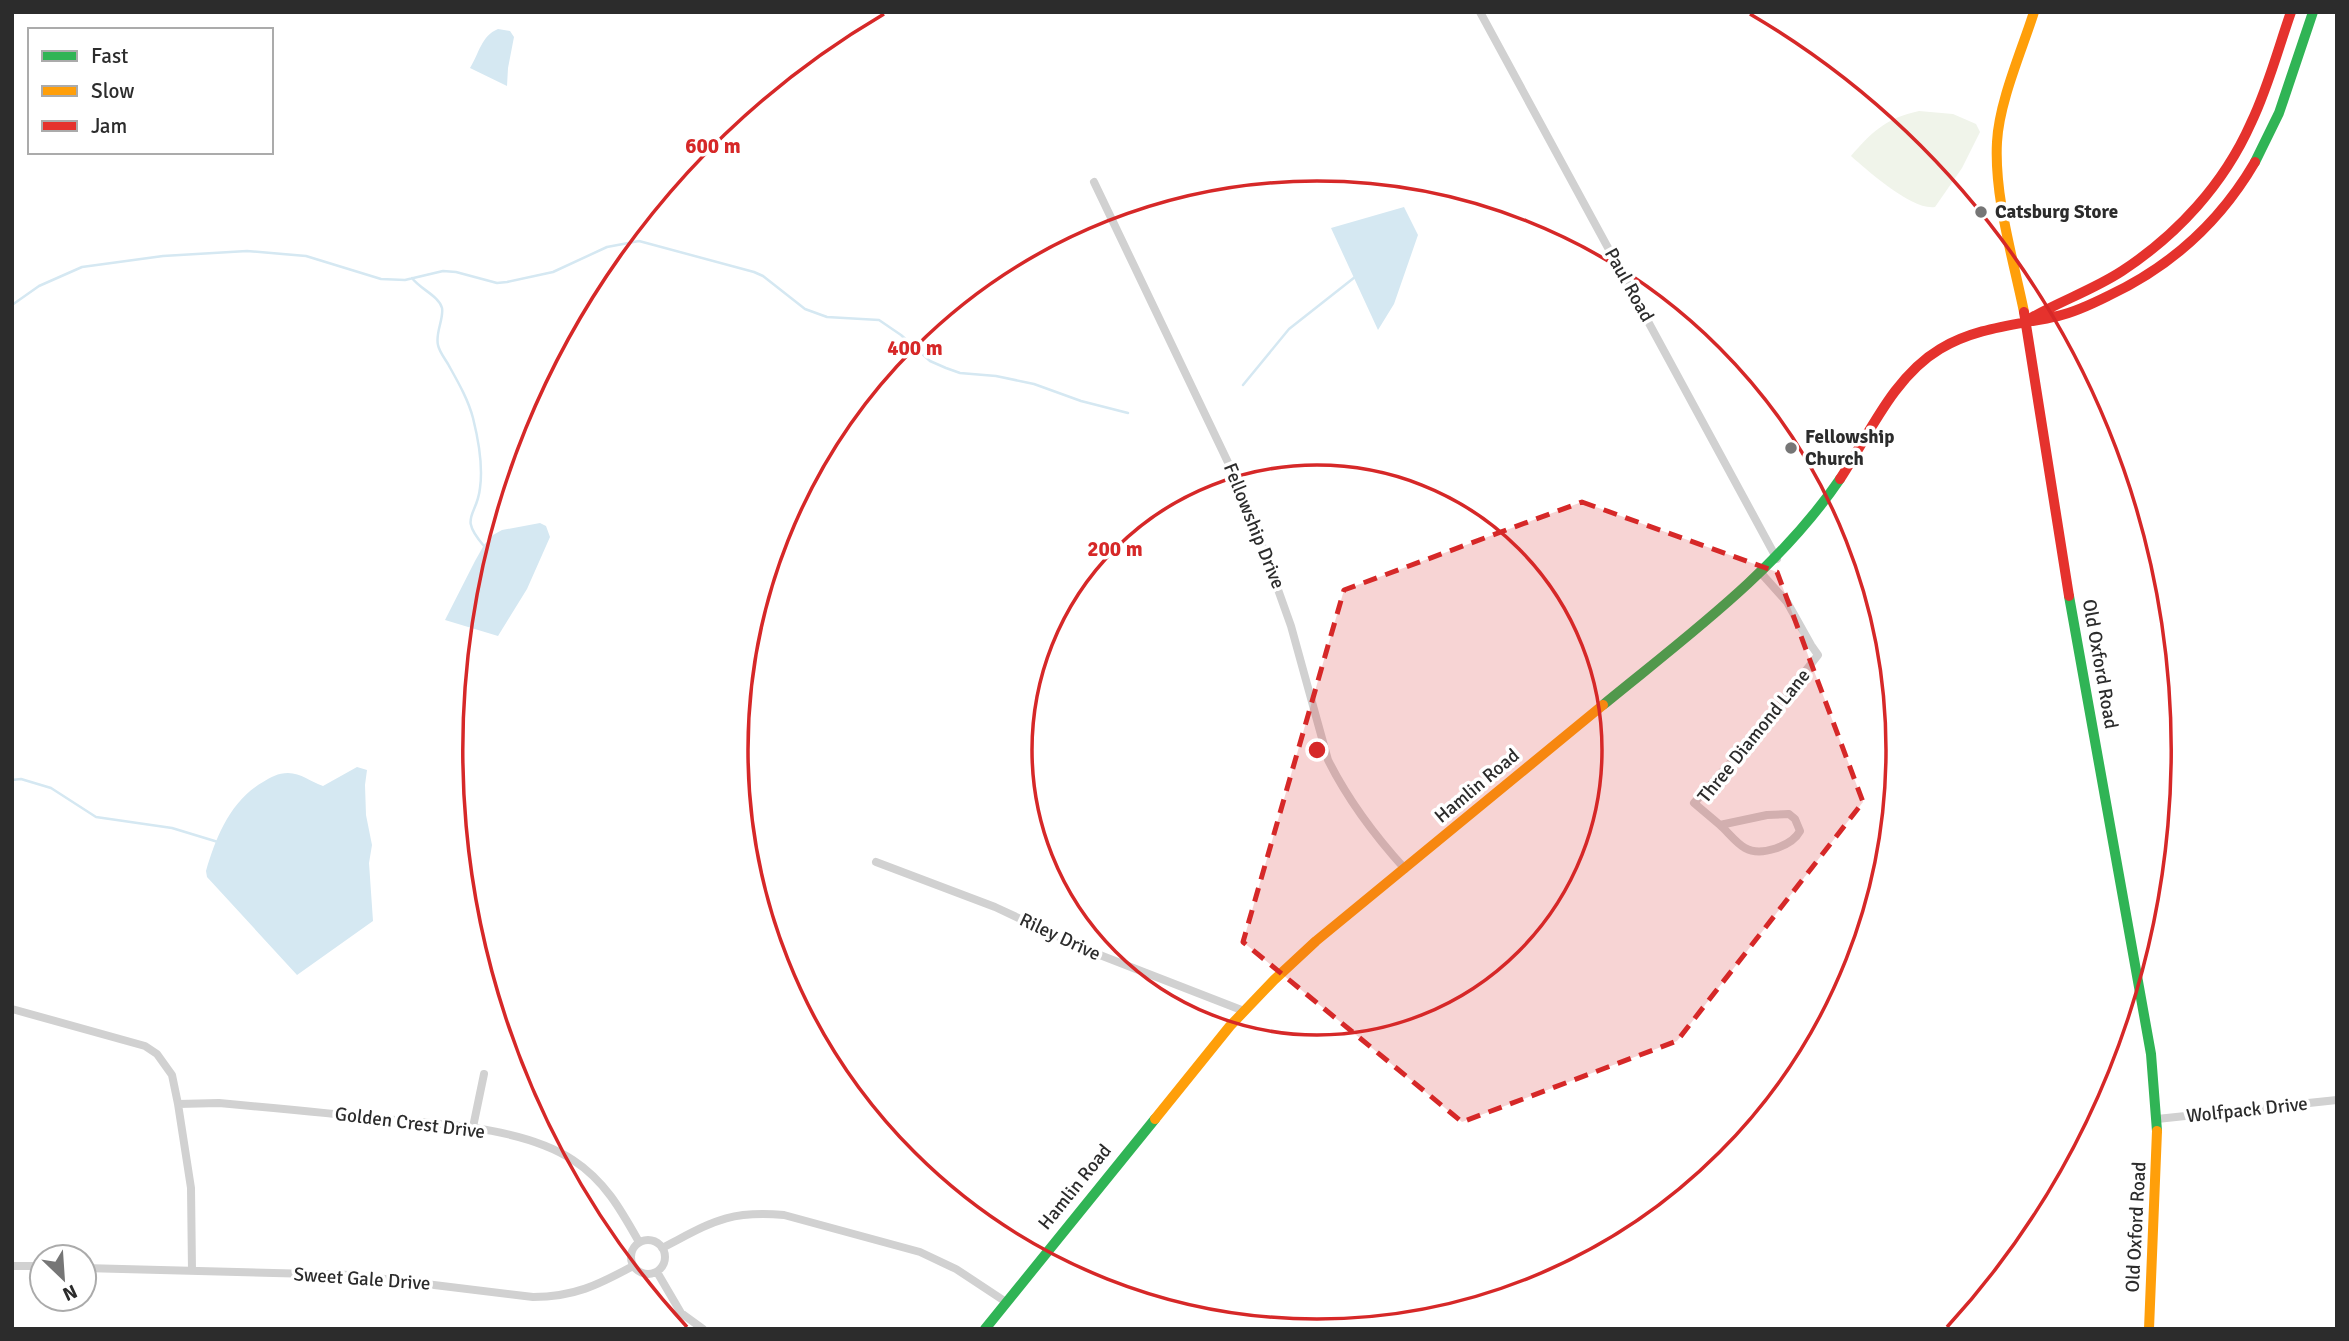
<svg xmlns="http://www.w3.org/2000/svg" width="2349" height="1341" viewBox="0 0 2349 1341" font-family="Signika,sans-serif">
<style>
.green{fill:#f0f4ea}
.water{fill:#d5e8f2}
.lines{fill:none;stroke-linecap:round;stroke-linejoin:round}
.stream{stroke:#d5e8f2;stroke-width:2.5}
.street{stroke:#d1d1d1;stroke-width:8}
.fast{stroke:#30b455;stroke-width:10}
.slow{stroke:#ff9f0a;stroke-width:10}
.jam{stroke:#e5322d;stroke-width:10}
.marked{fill:#d62828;fill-opacity:0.2;stroke:#d62828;stroke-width:5;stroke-dasharray:14 9;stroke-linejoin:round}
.ring{fill:none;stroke:#d62828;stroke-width:3.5}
.poi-dot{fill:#767676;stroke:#fff;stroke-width:2.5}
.labels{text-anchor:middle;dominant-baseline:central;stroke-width:7;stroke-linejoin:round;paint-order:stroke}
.poi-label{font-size:19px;font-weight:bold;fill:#2c2c2c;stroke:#fff;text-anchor:start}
.street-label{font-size:19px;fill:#2c2c2c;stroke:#fff}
.centre{fill:#d62828;stroke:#fff;stroke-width:3.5}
.ring-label{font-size:21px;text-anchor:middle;font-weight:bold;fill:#d62828;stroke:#fff;stroke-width:7;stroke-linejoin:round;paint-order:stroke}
</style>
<rect width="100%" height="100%" fill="#fff"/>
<path class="green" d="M1919,111L1953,114L1976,124L1980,132L1962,168L1935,207C1913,211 1868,171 1851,156C1872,132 1886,118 1919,111Z"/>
<path class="water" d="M498,29L510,31L514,37L508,68L507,86L470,68C479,54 481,36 498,29Z
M1404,207L1418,235L1394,304L1378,330L1331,228Z
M540,523L546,526L550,537L527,589L498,636L445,620L475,561L484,545L493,535L502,530Z
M357,767L367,770L365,785L366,815L372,845L369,863L373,921L297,975L207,877L206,871C216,837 230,801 263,782C271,777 278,773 288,773C301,773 311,782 323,786Z"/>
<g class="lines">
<path class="stream" d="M412,278C420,289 439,296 442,308C444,319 435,333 438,345C439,351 445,359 448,364C458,382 468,399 473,418C478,438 483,467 480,488C477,517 458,516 484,546
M12,305L39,286L82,267L163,256L247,251L306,256L381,279L405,280L443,271L456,272L497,283L507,282L553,272L607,247L639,241L754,272L763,276L805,309L827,317L879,320L901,335L930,361L946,368L960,373L996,376L1034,384L1081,401L1128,413
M1243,385L1289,329L1355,277
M12,780L21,779L51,788L96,817L172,828L218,842"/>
<path class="street" d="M1480,12L1777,559
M1094,182L1246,500L1291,626L1328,760C1348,800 1375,836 1405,869
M1789,814L1795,819L1800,831C1792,846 1761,857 1745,848C1736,843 1728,832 1720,825L1767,815Z
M1720,825L1694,803L1752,739L1818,655L1811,645L1787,602L1761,573
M876,862L995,907L1087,950L1244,1011
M12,1009L145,1046L157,1054L172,1075L178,1104L191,1188L192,1271
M178,1104L219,1103C274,1108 328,1113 383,1119C441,1124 523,1127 573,1160C605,1181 621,1210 639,1242
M2157,1119L2337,1100
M473,1127L484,1074
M631 1257a17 17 0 1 1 34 0a17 17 0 1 1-34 0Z
M662,1248C711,1223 727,1210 784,1215L920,1252L956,1269L1006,1302
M12,1266H42
M84,1268L352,1275L533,1297C574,1297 598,1285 633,1266
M657,1272L681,1313L703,1329"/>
<path class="fast" d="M2255,162L2279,113L2313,12
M2069,596L2151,1054L2157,1131
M1603,705C1687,636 1778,570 1840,479
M985,1329L1155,1119"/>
<path class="slow" d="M2024,312C2013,258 1994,196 1997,142C1999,102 2022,50 2034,12
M1155,1119L1230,1026L1274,980L1316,941L1603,705
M2149,1329L2157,1131"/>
<path class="jam" d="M2024,312L2069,596
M2031,318C2060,301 2093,290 2122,271C2177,235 2224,184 2251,123C2268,88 2278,49 2291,12
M1840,479C1869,435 1893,377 1940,349C1976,327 2018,325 2058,316C2075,312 2092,304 2108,296C2170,267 2220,222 2255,162"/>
</g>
<path class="marked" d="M1582,502L1777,572L1863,802L1677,1041L1462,1122L1243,942L1344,590Z"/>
<g class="ring">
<circle cx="1317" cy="750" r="285"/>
<circle cx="1317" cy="750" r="569"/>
<path d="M687 1327A854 854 0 0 1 884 14M1750 14A854 854 0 0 1 1947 1327"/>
</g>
<g class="poi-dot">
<circle cx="1981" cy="212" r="7"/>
<circle cx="1791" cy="448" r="7"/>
</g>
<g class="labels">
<g class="poi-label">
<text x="1995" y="212">Catsburg Store</text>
<text x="1805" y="437">Fellowship<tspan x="1805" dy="22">Church</tspan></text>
</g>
<g class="street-label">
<text transform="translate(1629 285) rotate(61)">Paul Road</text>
<text transform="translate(1254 526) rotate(68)">Fellowship Drive</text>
<text transform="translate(2100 664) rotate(80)">Old Oxford Road</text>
<text transform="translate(1754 736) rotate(-51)">Three Diamond Lane</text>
<text transform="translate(1477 786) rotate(-40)">Hamlin Road</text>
<text transform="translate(1060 937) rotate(25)">Riley Drive</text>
<text transform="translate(2247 1110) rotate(-6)">Wolfpack Drive</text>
<text transform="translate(410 1123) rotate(7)">Golden Crest Drive</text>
<text transform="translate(1075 1187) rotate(-51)">Hamlin Road</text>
<text transform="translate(2136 1227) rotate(-87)">Old Oxford Road</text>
<text transform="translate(362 1279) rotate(4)">Sweet Gale Drive</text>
</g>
</g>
<circle cx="1317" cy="750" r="10" class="centre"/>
<g class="ring-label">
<text x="713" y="153">600 m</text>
<text x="915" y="355">400 m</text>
<text x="1115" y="556">200 m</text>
</g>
<rect width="2349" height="1341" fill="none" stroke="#2c2c2c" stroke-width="28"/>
<rect x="28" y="28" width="245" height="126" fill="#ffffff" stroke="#ababab" stroke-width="2"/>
<rect x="42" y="51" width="35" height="10" fill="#30b455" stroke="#ababab" stroke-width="2"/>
<text x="91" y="63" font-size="21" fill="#2c2c2c">Fast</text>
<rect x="42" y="86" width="35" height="10" fill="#ff9f0a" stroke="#ababab" stroke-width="2"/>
<text x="91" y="98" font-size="21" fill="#2c2c2c">Slow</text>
<rect x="42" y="121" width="35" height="10" fill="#e5322d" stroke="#ababab" stroke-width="2"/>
<text x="91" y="133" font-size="21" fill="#2c2c2c">Jam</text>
<g transform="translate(63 1278) rotate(155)"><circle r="33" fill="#ffffff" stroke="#ababab" stroke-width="2"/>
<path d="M0-5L12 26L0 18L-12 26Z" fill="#767676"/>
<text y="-10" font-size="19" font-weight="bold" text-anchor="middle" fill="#2c2c2c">N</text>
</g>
</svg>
